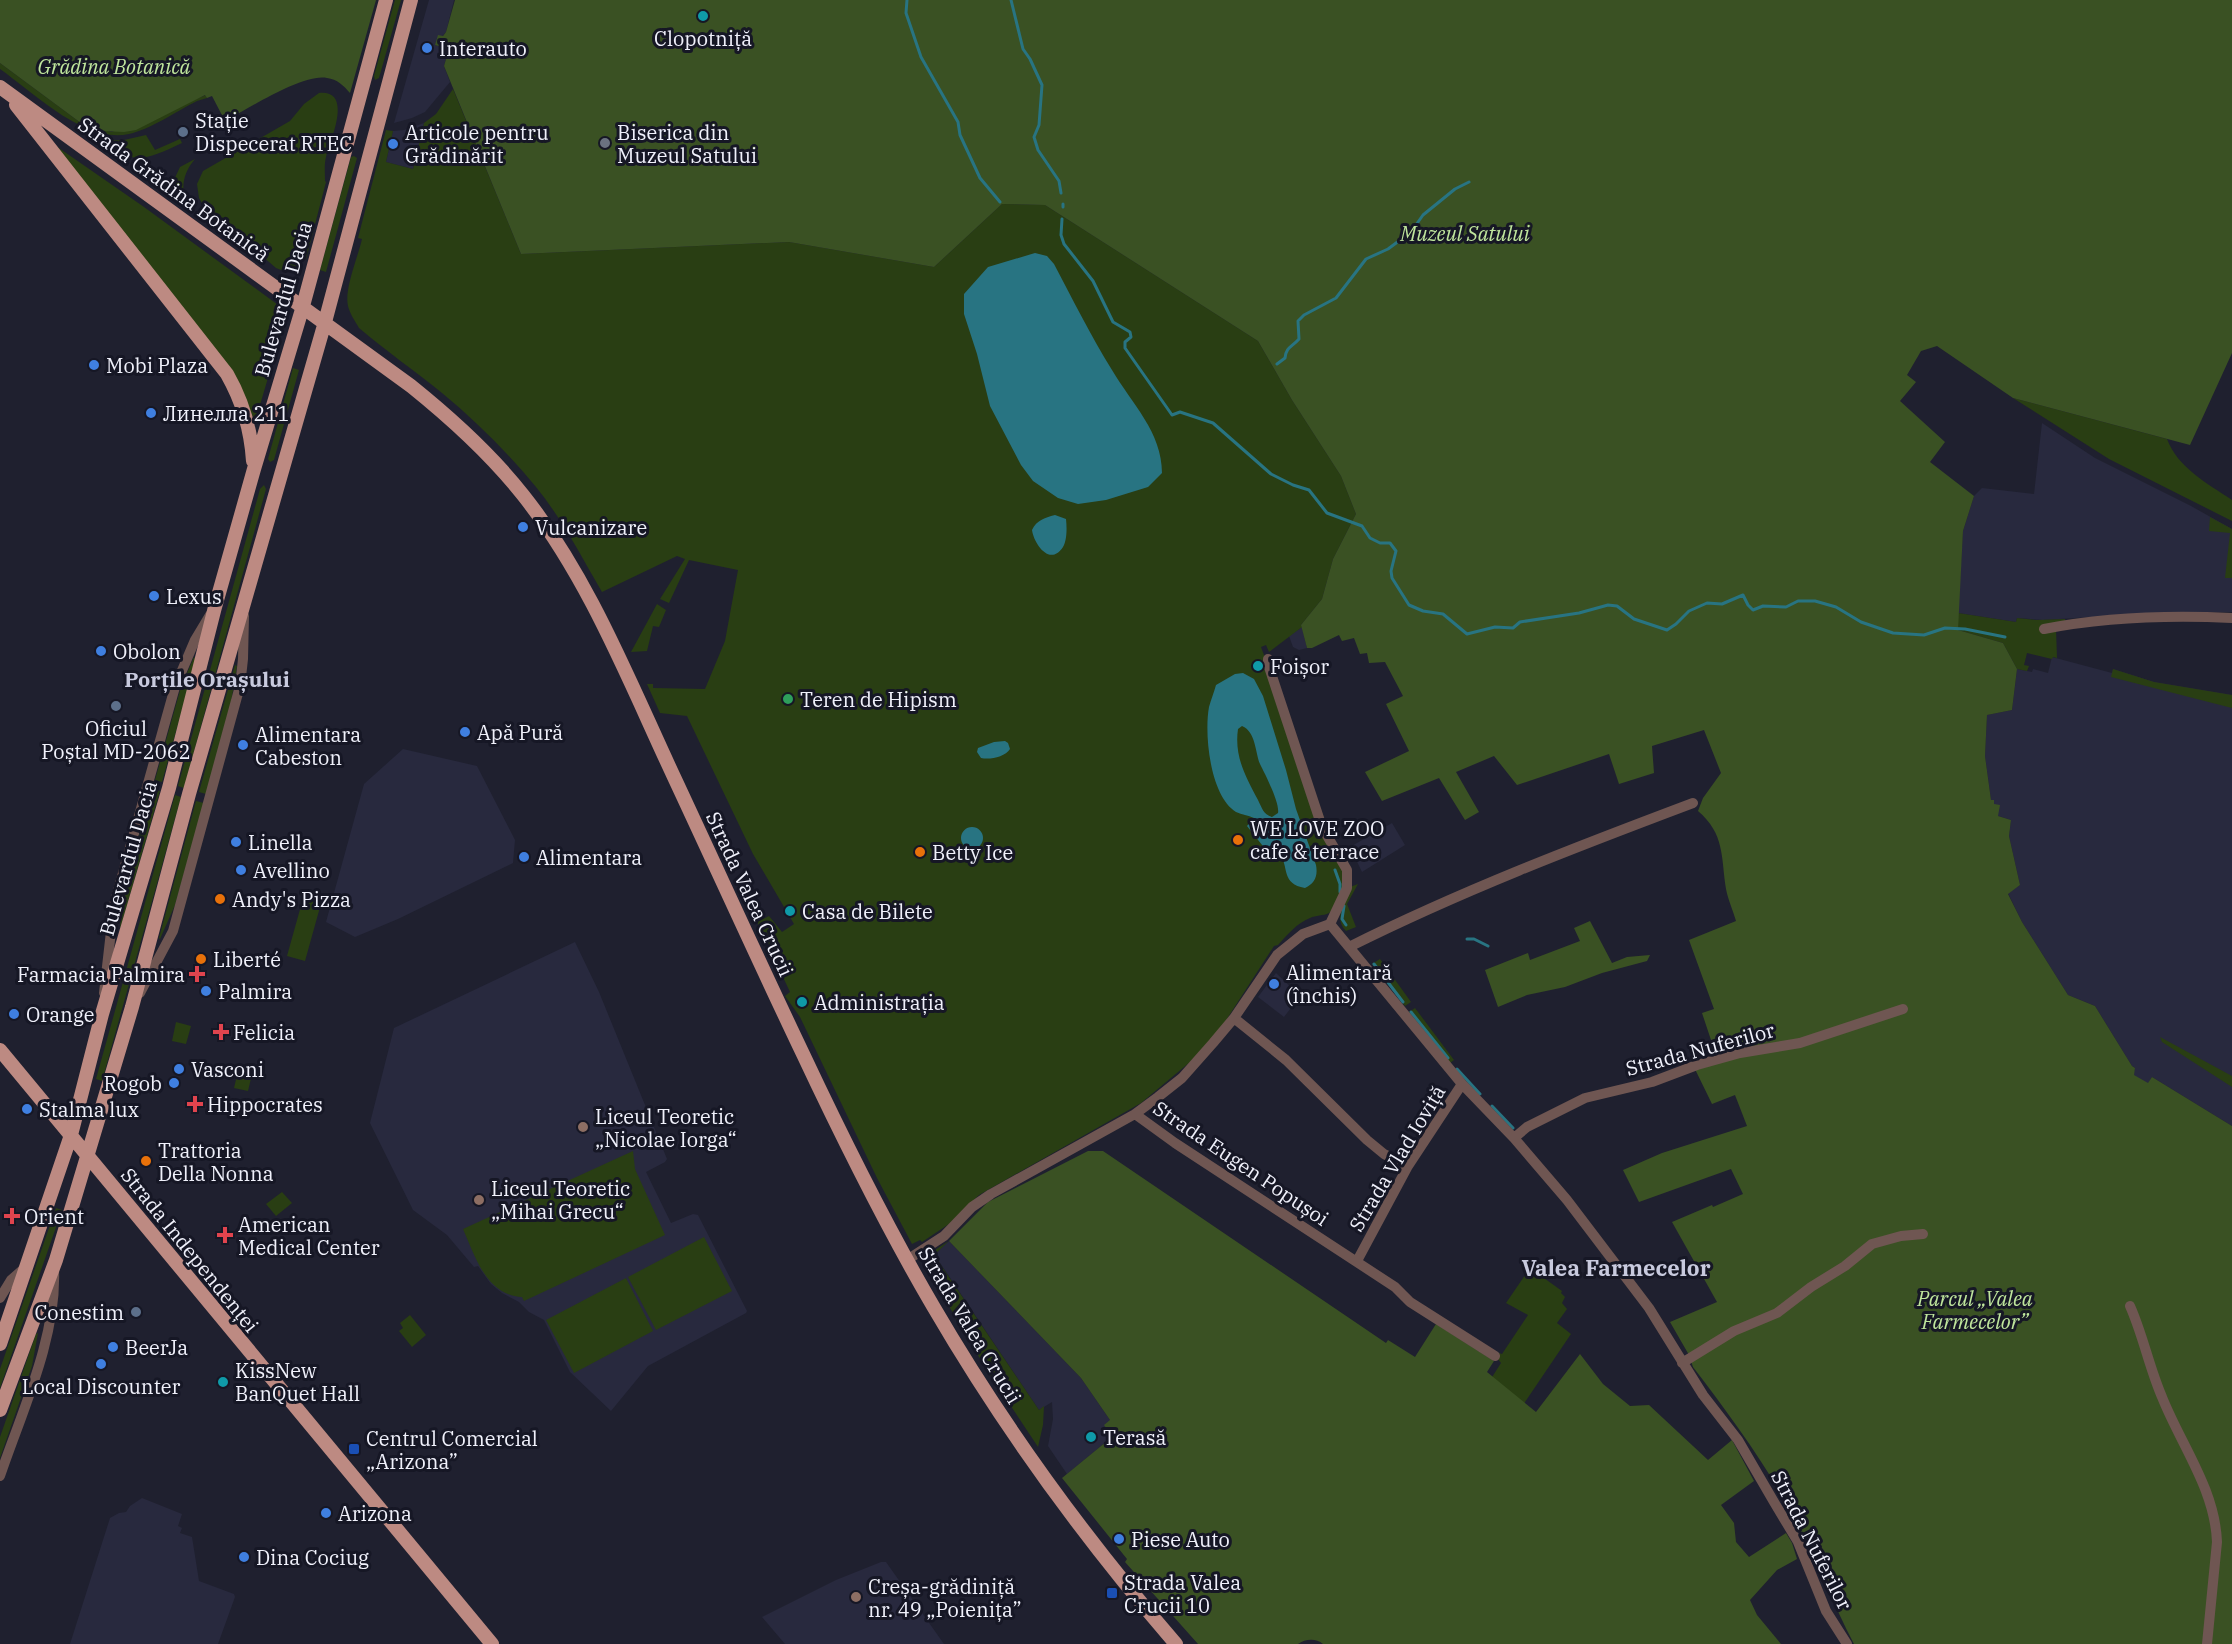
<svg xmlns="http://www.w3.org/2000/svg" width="2232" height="1644" viewBox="0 0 2232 1644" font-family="'IBM Plex Serif',serif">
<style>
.built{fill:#28293e}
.green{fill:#293e13}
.forest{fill:#3a5123}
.water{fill:#287482;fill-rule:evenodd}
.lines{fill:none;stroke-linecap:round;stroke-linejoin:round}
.stream{stroke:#287482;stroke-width:3}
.minor{stroke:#6f5652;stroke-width:10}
.major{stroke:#bd8a82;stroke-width:14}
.culture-dot{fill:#0f9aa8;stroke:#161725;stroke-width:2}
.shop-dot{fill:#3f7fe0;stroke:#161725;stroke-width:2}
.service-dot{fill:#5c6f8a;stroke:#161725;stroke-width:2}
.worship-dot{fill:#6b7280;stroke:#161725;stroke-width:2}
.leisure-dot{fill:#2e9e5b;stroke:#161725;stroke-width:2}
.food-dot{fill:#e8710a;stroke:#161725;stroke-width:2}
.health-dot{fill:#e0444e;stroke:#161725;stroke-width:2}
.education-dot{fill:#8d6e63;stroke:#161725;stroke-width:2}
.transit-dot{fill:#1a4fb4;stroke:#161725;stroke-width:2}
.labels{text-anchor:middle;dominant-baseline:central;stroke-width:6;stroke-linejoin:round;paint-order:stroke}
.poi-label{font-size:20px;fill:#f0f1fb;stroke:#161725;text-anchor:start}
.park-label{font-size:20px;font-style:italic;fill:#c0e79d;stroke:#161725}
.street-label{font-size:20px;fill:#f0f1fb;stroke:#161725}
.neighbourhood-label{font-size:21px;font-weight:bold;fill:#c8cade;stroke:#161725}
.quarter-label{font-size:22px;font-weight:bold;fill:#c8cade;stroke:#161725}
</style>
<rect width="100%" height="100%" fill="#1f202f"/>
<path class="built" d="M429,0H454L446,32L435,45L449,49L444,66L450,82L425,112L412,118L394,123Z
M424,123L413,169L386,162L393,131L404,130Z
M2042,423L2095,458L2191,506L2232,529V612H2173L2043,620L2017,618L2016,622L1958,613L1963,531L1974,496L1982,488L2034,494Z
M1302,627L1307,648L1299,650L1293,647L1289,636Z
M2052,657L2112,673L2113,669L2154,682L2232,695V1126L2152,1077L2148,1084L2133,1075L2135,1068L2132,1066L2095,1006L2068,995L2022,922L2008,893L2020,885L2009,836L2011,820L1998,816L1991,800L1985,756L1987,715L2012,710L2017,669L2032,672L2033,669L2048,673Z
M403,749L477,766L515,840L513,863L398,919L355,937L326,922L364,784Z
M1392,823L1405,845L1362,872L1350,847Z
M575,942L599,992L667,1159L665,1162L646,1172L671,1223L693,1214L698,1215L747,1311L746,1313L648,1366L611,1411L570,1372L544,1320L529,1312L519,1302L502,1293L491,1284L478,1266L474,1267L447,1235L413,1210L370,1123L394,1028Z
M1276,973L1300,996L1284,1017L1258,997Z
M949,1241L1081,1378L1110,1420L1112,1437L1067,1474L1048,1446L1053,1419L1052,1402L1039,1410L934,1254Z
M142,1498L182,1514L178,1526L182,1528L180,1533L192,1537L199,1581L234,1594L235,1597L218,1644H70L110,1518L119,1513L126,1512L130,1506Z
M881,1562H886L944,1644H785L762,1617L836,1580Z"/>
<path class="green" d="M395,0H401L379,78L375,80L374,76Z
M0,63L85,126L112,132L206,95L207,98L197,101C177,111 151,129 129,134C85,144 34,93 0,69Z
M453,89L521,254L789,242L934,267L1002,204L1045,205L1258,341L1292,400L1341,476L1356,514L1333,559L1322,599L1301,625L1302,627L1269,652L1266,645L1261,647L1343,869C1344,883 1342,905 1329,913C1323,916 1316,915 1310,918C1297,923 1287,935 1278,945L1274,946L1221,1028L1190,1062L1141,1103L979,1195L949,1224L922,1242L920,1240L912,1244L877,1178L800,1017L785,996L790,992L757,922L769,916L782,932L794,924L753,854L687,716L660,713L647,684H653V688L705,689L725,641L738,570L689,560L669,603L660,599L685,559L677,556L602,592C581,556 562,519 536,487C508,453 476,421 442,393C415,371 386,351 359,328C355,321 350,314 348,306C344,289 358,257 362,239L358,238L386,130L393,131L386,162L413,169L424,123L436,114Z
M319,93C354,90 330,140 326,157C324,165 325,173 325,181L326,182L306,259L301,258L293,271L286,272L276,268L203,205L199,198L197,184L203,171L290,121L304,104Z
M146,135L155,150L180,139L182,143C144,161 134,165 98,141L124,140Z
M56,146L144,207L285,310V320L255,422L243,393Z
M354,156L357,158L326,272L320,270L351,157Z
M195,159C181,175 180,193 190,212L180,204L173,182L180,167Z
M293,368L299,370L274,460L270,462L268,459Z
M2013,398L2167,439C2178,468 2207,483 2232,500V521L2109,459Z
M264,485L266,489L184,788L178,786L260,489Z
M2210,517L2232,529V578H2225L2230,533L2209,531Z
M657,604L666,610L659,627L653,626L647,651L631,652Z
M1958,613L2016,622L2017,618L2036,620L2065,619V622L2056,629L2057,658L2053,657L2052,659L2027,653L2024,665L2029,666L2027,671L2017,669L2003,643L1958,630Z
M194,657L196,659L162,782L155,780L181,687Z
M235,665L237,666L231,702L206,794L199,792Z
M2113,669L2154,682L2232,695V708L2111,677Z
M152,789L160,791L120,929L121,903Z
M175,795L181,797L102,1081L96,1079Z
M196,801L204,803L175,905L160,939L159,938Z
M1358,884L1347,904L1356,927L1346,931C1333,918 1345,902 1350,887Z
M304,895L322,900L305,961L287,956Z
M1380,959L1411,1002L1405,1006L1372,964Z
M1415,1008L1454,1060L1450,1063L1409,1012Z
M176,1022L191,1026L186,1044L172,1041Z
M2160,1037L2232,1076V1087L2162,1042Z
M239,1067L253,1070L248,1091L234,1088Z
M633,1151L635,1169L665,1235L524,1301L522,1297C486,1295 475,1256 463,1229Z
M282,1192L292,1203L276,1216L266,1204Z
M56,1208L62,1210L0,1388V1369Z
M704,1237L732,1291L656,1330L628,1277Z
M949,1241L934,1255L1039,1410L1044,1406L1043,1425L1038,1447L985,1367L921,1259Z
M1530,1268L1562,1291L1561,1293L1565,1297L1562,1303L1567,1309L1557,1323L1571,1334L1523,1405L1487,1385L1501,1363L1497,1358L1499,1353L1502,1354L1528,1315L1506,1303Z
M626,1278L653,1331L574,1373L546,1320Z
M410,1315L426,1335L412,1347L399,1331L403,1328L400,1323Z
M38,1333L32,1366L0,1458V1437L36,1334Z"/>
<path class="forest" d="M0,0H376L350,93C344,86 337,79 327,78C303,73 248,109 225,121L212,96L207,98L205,95L136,130L124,132L101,131L85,126L0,63Z
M455,0H2232V353L2190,445L2013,398L1937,346L1921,351L1907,375L1916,382L1900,401L1945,442L1930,462L1974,496L1963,531L1958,630L2003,643L2017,669L2012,710L1987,715L1985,756L1991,800H1994V804L2000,805L1998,816L2011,820L2009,836L2020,885L2008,894L2022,922L2068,995L2095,1006L2132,1066L2135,1068L2134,1075L2148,1083L2152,1077L2232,1126V1644H1854C1832,1602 1815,1557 1793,1515C1765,1463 1729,1414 1693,1367L1689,1355L1670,1322L1717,1302L1672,1222L1712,1205L1713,1207L1743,1194L1731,1169L1639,1202L1623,1170L1662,1153L1747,1126L1735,1095L1712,1104L1692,1063L1716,1055L1702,1013L1714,1009L1689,940L1736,921C1733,910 1728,900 1726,889C1721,857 1725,834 1698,811L1703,798L1721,773L1704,730L1652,746L1654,773L1619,784L1609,754L1517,785L1494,756L1456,772L1479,812L1465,820L1439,778L1382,801L1365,772L1409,751L1386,704L1403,696L1385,662L1369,663L1367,653L1360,654L1354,638L1342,641L1339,635L1312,648H1307L1301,625L1322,599L1333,559L1356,514L1341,476L1292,400L1258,341L1045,205L1002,204L934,267L789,242L521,254L444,66L449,49L435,45L438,35L443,36L446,32Z
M1590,921L1612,963L1627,957L1650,955L1647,961L1602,973L1565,987L1527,995L1498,1007L1485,970L1528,953L1530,960L1580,941L1574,928Z
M1088,1151H1103L1386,1343L1388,1340L1415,1357L1436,1324L1494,1361L1487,1372L1536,1412L1580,1354L1603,1384L1630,1406L1649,1405L1708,1460L1732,1440L1754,1481L1721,1505L1734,1523L1736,1542L1749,1557L1786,1533L1792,1543L1797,1559L1777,1570L1750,1600L1757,1615L1781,1644H1323C1316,1638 1305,1639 1298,1644H1198L1125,1562L1127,1559L1062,1478L1112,1437L1104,1425L1110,1420L1081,1378L949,1241L988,1202Z"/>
<path class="water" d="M1035,253L1047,256L1054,264C1073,300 1091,336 1112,370C1132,404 1162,432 1162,473L1148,487L1106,500L1078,504L1058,498L1033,481L1021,465L990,406L977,354L964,314V294L988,267Z
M1055,515L1066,519C1067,528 1067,540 1063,547C1050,567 1034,544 1032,530C1037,520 1044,518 1055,515Z
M1243,673L1254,679L1263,696L1286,770L1296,809L1316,865C1318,876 1315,883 1305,888C1281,884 1289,867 1280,854L1275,853L1264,858L1263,856L1266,850L1247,826L1254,818C1248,815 1242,815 1236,812C1210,796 1204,734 1209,707C1211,700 1214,692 1216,685L1235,674ZM1242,726C1256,732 1255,752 1260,764C1265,774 1280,803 1278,813L1272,817C1263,814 1262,808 1258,800C1246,777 1234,757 1238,729Z
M1005,741L1008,743L1010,749C1005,757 990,760 981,758L977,752L978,748L994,742Z
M961 838a11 11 0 1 1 22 0a11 11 0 1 1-22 0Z"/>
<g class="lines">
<path class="stream" d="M907,0L906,13L921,57L958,122L960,135L980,178L1000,202
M1011,0L1023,49L1030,59L1042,85L1039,125L1034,137L1038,150L1059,181L1061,193
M1063,207V204
M1062,219L1061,235L1064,244L1093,281L1113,322L1130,332L1131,337L1125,342V348L1172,415L1180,412L1213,423L1271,474L1293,485L1309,490L1327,513L1362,526L1370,538L1380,543H1390L1396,551L1391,571L1392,578L1409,605L1423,611L1443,614L1467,634L1495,627L1513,628L1520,622L1579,613L1608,605L1617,606L1634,619L1667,630L1676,624L1689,611L1707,603L1722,604L1743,595L1748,605L1753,610L1763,606L1786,607L1798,601H1815L1836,607L1861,622L1893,633L1924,635L1945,628L1965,629L2005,637
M1277,364L1285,358C1286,347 1292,347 1299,339L1298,321L1304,315L1336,298L1366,259L1388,249L1411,232L1423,215L1455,189L1469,182
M1335,870L1340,884V892
M1344,906L1342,919L1346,925
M1467,939H1474L1488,946
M1374,964L1403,1002
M1411,1012L1448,1058
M1457,1069L1480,1094
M1492,1106L1513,1128"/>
<path class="minor" d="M2044,629C2106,617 2169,615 2232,618
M1268,659V664L1322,827L1347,870V888L1330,924
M1330,924L1462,1084L1514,1138L1567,1200L1649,1308L1703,1395L1738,1440L1774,1502L1798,1542L1826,1611L1847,1644
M1349,947C1461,891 1576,847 1693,803
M104,993L114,905L175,687L195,640L210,615
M140,993L173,931L240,686L243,659L244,616
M1234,1018L1286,1060L1367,1140L1384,1154L1408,1166
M1135,1114L1175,1143L1395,1287L1410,1302L1495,1356
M1514,1138L1527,1127L1585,1098L1652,1082L1697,1065L1740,1053L1800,1043L1903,1009
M907,1260L944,1236L972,1207L991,1194L1135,1114L1158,1097L1182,1078L1213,1043L1234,1018L1277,955L1303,934L1330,924
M1357,1261L1408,1166L1462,1084
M0,1298L11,1280L27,1266
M2130,1306C2143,1335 2149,1367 2162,1397C2181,1445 2215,1489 2217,1542L2207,1644
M1682,1363L1734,1331L1777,1313L1811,1287L1845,1266L1872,1244L1901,1236L1923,1234
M0,1476C22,1411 57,1338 54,1269"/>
<path class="major" d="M0,87L411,386C452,419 490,453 523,495C589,578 629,681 674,777C717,869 759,962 803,1054C843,1139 885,1224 933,1306C1003,1426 1085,1539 1176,1644
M16,105L227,374C243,402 251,429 253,461
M0,1050L492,1644
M0,1344L71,1135L102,1014L169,788L215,607L254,469L303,306L386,0
M0,1410L56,1260L132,1007L189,794L325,322L411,0"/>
</g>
<g class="culture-dot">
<circle cx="703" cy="16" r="6"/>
<circle cx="1258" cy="666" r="6"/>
<circle cx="790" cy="911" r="6"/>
<circle cx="802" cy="1002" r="6"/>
<circle cx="223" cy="1382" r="6"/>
<circle cx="1091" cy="1437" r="6"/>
</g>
<g class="shop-dot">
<circle cx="427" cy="48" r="6"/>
<circle cx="393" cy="144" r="6"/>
<circle cx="94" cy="365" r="6"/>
<circle cx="151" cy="413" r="6"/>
<circle cx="523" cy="527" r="6"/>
<circle cx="154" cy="596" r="6"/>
<circle cx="101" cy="651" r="6"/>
<circle cx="465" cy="732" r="6"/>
<circle cx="243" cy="745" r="6"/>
<circle cx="236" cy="842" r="6"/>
<circle cx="524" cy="857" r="6"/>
<circle cx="241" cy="870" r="6"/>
<circle cx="1274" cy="984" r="6"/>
<circle cx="206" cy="991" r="6"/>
<circle cx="14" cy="1014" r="6"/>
<circle cx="179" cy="1069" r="6"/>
<circle cx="174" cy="1083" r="6"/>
<circle cx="27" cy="1109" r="6"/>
<circle cx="113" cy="1347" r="6"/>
<circle cx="101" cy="1364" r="6"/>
<circle cx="326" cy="1513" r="6"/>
<circle cx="1119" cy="1539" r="6"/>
<circle cx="244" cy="1557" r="6"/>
</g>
<g class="service-dot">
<circle cx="183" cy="132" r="6"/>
<circle cx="116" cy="706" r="6"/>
<circle cx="136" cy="1312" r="6"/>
</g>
<circle class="worship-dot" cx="605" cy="143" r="6"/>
<circle class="leisure-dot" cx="788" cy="699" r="6"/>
<g class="food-dot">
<circle cx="1238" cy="840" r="6"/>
<circle cx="920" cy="852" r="6"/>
<circle cx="220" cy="899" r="6"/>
<circle cx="201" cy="959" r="6"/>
<circle cx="146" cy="1161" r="6"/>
</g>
<g class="health-dot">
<path d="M194 965h6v6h6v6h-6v6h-6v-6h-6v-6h6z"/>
<path d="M218 1023h6v6h6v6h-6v6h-6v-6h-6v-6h6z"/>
<path d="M192 1095h6v6h6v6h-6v6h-6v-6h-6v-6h6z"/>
<path d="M9 1207h6v6h6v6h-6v6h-6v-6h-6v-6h6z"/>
<path d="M222 1226h6v6h6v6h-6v6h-6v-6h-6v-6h6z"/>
</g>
<g class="education-dot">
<circle cx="583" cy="1127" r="6"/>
<circle cx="479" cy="1200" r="6"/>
<circle cx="856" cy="1597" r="6"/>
</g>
<g class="transit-dot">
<rect x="348" y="1443" width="12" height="12" rx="3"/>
<rect x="1106" y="1587" width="12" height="12" rx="3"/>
</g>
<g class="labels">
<g class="poi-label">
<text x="703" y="38" text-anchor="middle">Clopotniță</text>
<text x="439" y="48">Interauto</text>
<text x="195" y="120">Stație<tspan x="195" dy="23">Dispecerat RTEC</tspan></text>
<text x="405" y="132">Articole pentru<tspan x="405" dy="23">Grădinărit</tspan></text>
<text x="617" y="132">Biserica din<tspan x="617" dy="23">Muzeul Satului</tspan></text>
<text x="106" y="365">Mobi Plaza</text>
<text x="163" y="413">Линелла 211</text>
<text x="535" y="527">Vulcanizare</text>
<text x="166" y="596">Lexus</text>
<text x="113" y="651">Obolon</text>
<text x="1270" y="666">Foișor</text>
<text x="800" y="699">Teren de Hipism</text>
<text x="116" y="728" text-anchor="middle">Oficiul<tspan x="116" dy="23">Poștal MD-2062</tspan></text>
<text x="477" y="732">Apă Pură</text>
<text x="255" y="734">Alimentara<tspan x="255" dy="23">Cabeston</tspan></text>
<text x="1250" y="828">WE LOVE ZOO<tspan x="1250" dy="23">cafe &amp; terrace</tspan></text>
<text x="248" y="842">Linella</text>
<text x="932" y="852">Betty Ice</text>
<text x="536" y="857">Alimentara</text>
<text x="253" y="870">Avellino</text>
<text x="232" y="899">Andy's Pizza</text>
<text x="802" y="911">Casa de Bilete</text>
<text x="213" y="959">Liberté</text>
<text x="1286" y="972">Alimentară<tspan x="1286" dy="23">(închis)</tspan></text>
<text x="185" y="974" text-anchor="end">Farmacia Palmira</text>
<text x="218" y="991">Palmira</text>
<text x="814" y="1002">Administrația</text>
<text x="26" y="1014">Orange</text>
<text x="233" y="1032">Felicia</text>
<text x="191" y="1069">Vasconi</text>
<text x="162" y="1083" text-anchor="end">Rogob</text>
<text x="207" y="1104">Hippocrates</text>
<text x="39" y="1109">Stalma lux</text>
<text x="595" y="1116">Liceul Teoretic<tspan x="595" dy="23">„Nicolae Iorga“</tspan></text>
<text x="158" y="1150">Trattoria<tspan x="158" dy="23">Della Nonna</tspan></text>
<text x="491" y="1188">Liceul Teoretic<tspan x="491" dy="23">„Mihai Grecu“</tspan></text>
<text x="24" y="1216">Orient</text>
<text x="238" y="1224">American<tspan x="238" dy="23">Medical Center</tspan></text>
<text x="124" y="1312" text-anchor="end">Conestim</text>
<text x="125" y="1347">BeerJa</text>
<text x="235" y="1370">KissNew<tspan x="235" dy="23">BanQuet Hall</tspan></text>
<text x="101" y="1386" text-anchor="middle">Local Discounter</text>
<text x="1103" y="1437">Terasă</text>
<text x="366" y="1438">Centrul Comercial<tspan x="366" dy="23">„Arizona”</tspan></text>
<text x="338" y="1513">Arizona</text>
<text x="1131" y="1539">Piese Auto</text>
<text x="256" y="1557">Dina Cociug</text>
<text x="1124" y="1582">Strada Valea<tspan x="1124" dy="23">Crucii 10</tspan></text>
<text x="868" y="1586">Creșa-grădiniță<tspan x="868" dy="23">nr. 49 „Poienița”</tspan></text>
</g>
<g class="park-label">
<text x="114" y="66">Grădina Botanică</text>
<text x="1465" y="233">Muzeul Satului</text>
<text x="1975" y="1298">Parcul „Valea<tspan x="1975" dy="23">Farmecelor”</tspan></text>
</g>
<g class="street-label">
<text transform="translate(174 189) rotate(36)">Strada Grădina Botanică</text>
<text transform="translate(283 299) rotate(-74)">Bulevardul Dacia</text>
<text transform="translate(128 858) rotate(-74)">Bulevardul Dacia</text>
<text transform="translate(750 894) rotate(65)">Strada Valea Crucii</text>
<text transform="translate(1700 1049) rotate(-15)">Strada Nuferilor</text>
<text transform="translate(1397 1158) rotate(-59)">Strada Vlad Ioviță</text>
<text transform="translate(1241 1163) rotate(34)">Strada Eugen Popușoi</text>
<text transform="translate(190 1250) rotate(51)">Strada Independenței</text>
<text transform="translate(970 1325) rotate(59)">Strada Valea Crucii</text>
<text transform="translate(1812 1540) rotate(63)">Strada Nuferilor</text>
</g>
<g class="neighbourhood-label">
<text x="207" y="679">Porțile Orașului</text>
</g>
<g class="quarter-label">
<text x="1616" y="1267">Valea Farmecelor</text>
</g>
</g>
</svg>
